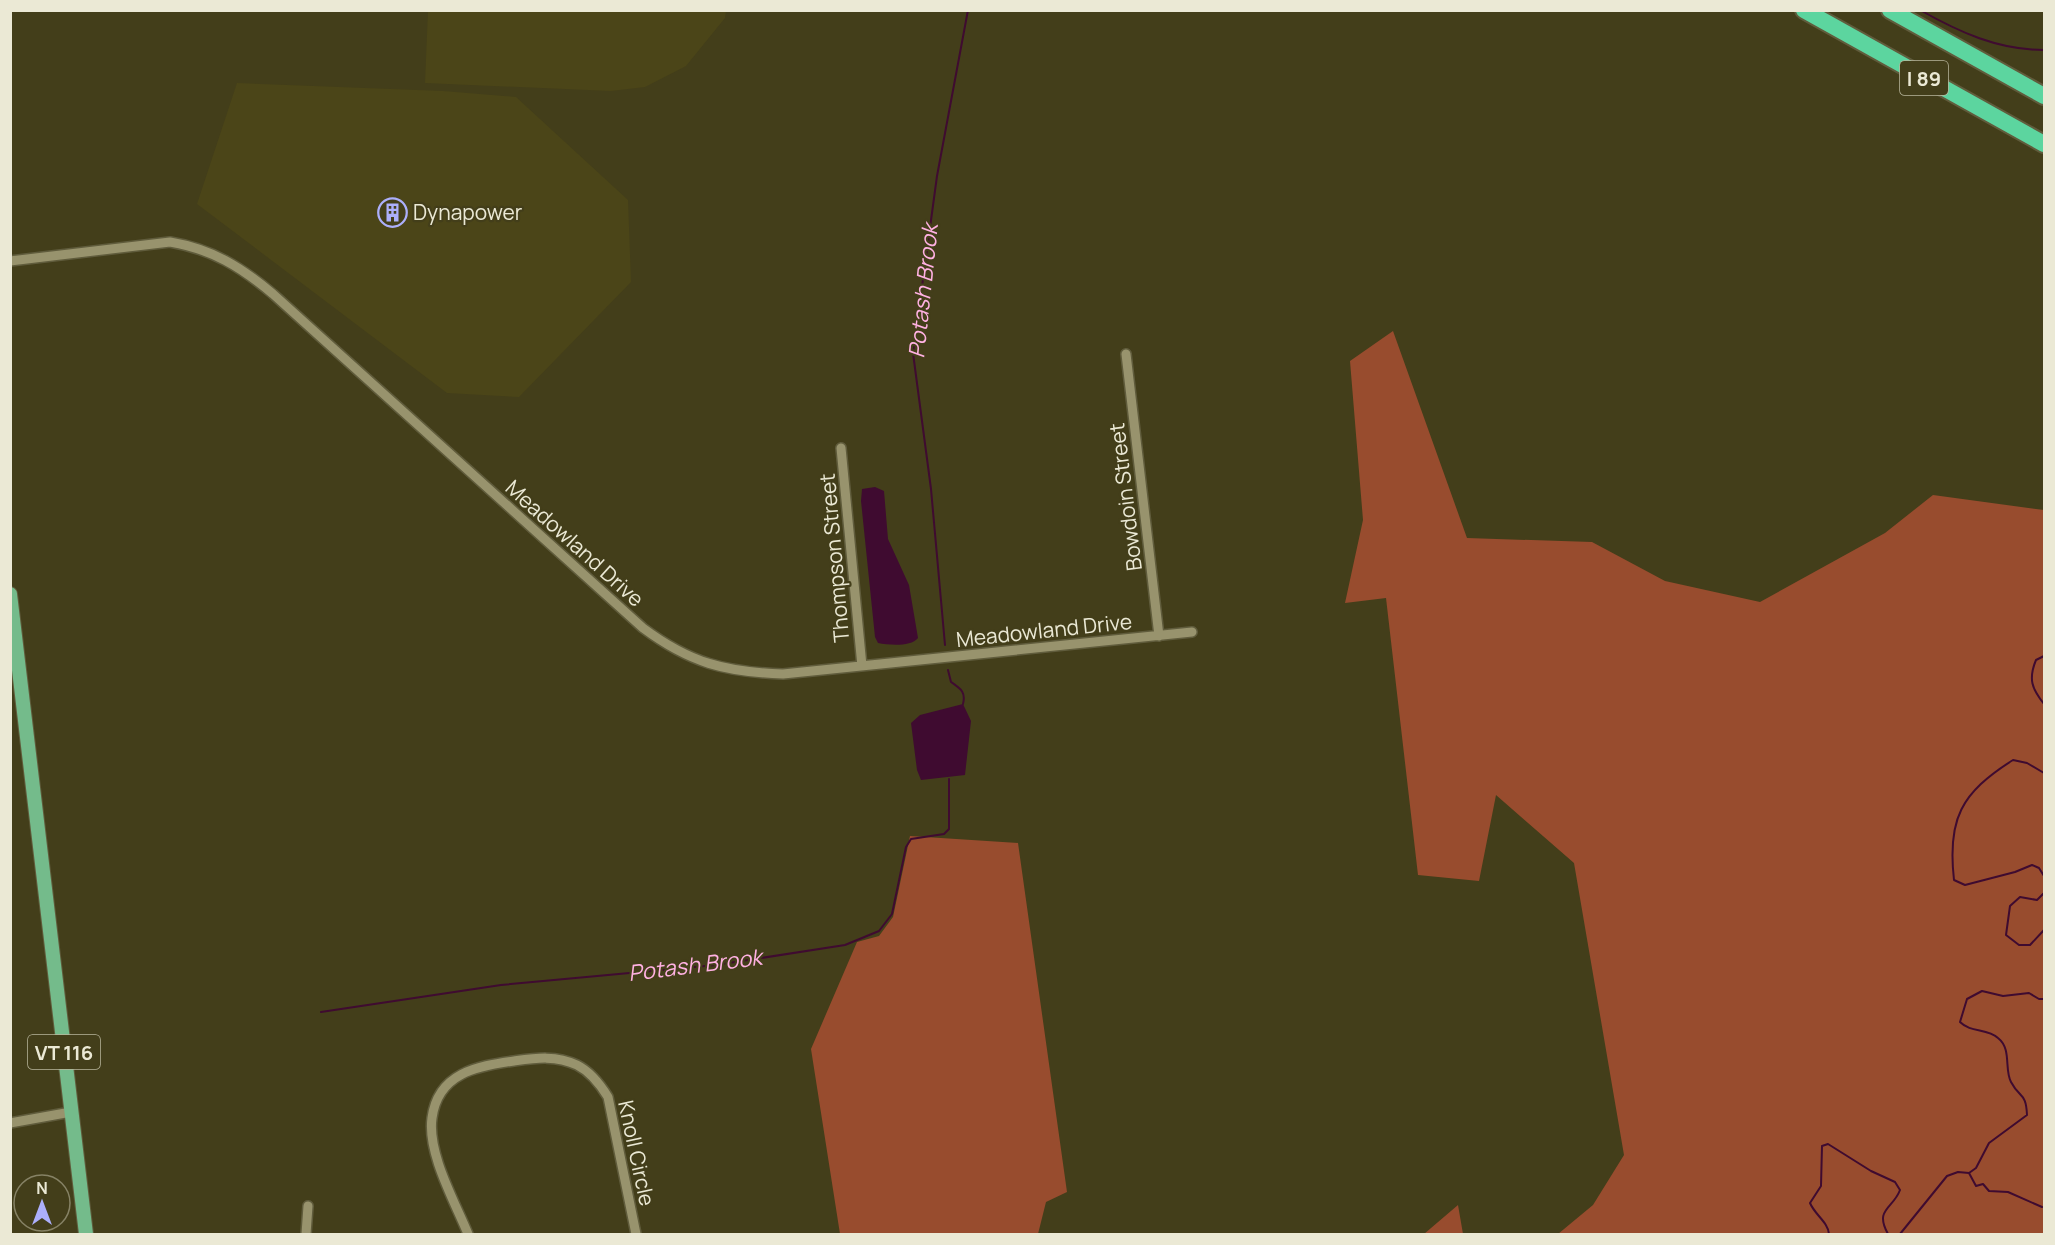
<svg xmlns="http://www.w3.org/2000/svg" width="2055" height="1245" viewBox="0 0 2055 1245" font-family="Manrope,sans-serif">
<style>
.built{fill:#4b4518}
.green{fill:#984c2e}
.water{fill:#3f0b30}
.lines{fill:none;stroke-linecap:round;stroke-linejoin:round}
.stream{stroke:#3f0b30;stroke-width:2}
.minor-casing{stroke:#605c3c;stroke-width:12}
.primary-casing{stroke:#605c3c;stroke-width:16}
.motorway-casing{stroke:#605c3c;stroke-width:20}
.minor{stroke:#98936d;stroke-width:9}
.primary{stroke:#74bb8b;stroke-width:14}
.motorway{stroke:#5cd59f;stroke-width:16}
.labels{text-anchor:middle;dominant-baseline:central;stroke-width:4.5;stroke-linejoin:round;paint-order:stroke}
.shield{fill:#433e1a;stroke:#b9b69d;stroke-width:1.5}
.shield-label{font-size:20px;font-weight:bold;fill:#ebe9d5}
.poi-label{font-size:21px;fill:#ebe9d5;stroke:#433e1a;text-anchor:start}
.street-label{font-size:21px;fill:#ebe9d5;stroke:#433e1a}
.water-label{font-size:22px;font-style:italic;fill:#ffb1e2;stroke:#433e1a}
</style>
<rect width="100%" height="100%" fill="#433e1a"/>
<path class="built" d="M428,11V10L726,11L725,18L686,66L645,87L611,91L425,83Z
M237,83L443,91L516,97L628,200L631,282L519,397L447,393L197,204Z"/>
<path class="green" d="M1393,331L1467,538L1592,542L1665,581L1760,602L1885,533L1933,495L2044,510V1234H1558L1593,1205L1624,1155L1574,863L1496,795L1479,881L1418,875L1386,598L1345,603L1363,520L1350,361Z
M910,836L1018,843L1067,1192L1046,1202L1038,1234H840L811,1049L857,942L879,936L893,917Z
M1458,1205L1463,1234H1424Z"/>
<path class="water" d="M875,487L884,491L888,539L909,585L918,638C911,647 889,645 878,643L875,637L861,501L862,489Z
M963,704L971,721L965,775L921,780L917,770L911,723L920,715Z"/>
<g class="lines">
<path class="stream" d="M1920,10C1959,32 1998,50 2044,50
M945,645L931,489L913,353L937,176L968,10
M2044,656L2036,660C2028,679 2032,689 2044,704
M948,670L951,682C961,689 966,692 963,704
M2044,773L2027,763L2013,760C1961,793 1947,819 1954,880L1965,885L2015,872L2032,865L2039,868L2044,876
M2044,893L2037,900L2020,897L2010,906L2006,935L2019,945H2030L2044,930
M321,1012L501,985L716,965L845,945L879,931L892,914L906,847L911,839L944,834L949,829V779
M1969,1173L1976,1186L1983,1184L1989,1191L2008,1192L2042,1207
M1829,1234C1828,1222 1815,1215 1810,1203L1821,1186L1822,1146L1828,1144L1871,1171L1895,1182L1900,1190C1893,1209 1874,1209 1888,1234H1892
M1900,1234L1947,1176L1958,1172L1969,1173L1976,1168L1989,1143L2027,1115C2026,1092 2020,1099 2011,1082C2004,1069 2012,1049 1998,1038C1987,1028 1971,1033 1960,1022L1967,999L1982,991L2003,996L2029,993L2039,999H2044"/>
<defs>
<path id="minor" d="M10,261L170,242C212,249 241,267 273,294L643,628C690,663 725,672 783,674L1192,632
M1126,354L1159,636
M841,448L862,666
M10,1123L71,1112
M306,1234L308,1206
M468,1234C455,1202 427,1153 432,1118C438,1073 477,1066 514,1061C536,1058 556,1055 577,1065C591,1072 600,1084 608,1097L636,1234"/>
<path id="primary" d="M10,594L86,1234"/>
<path id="motorway" d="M1804,10L2044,144
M1890,10L2044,96"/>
</defs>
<use href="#minor" class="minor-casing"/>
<use href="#primary" class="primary-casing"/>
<use href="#motorway" class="motorway-casing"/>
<use href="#minor" class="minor"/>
<use href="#primary" class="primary"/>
<use href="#motorway" class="motorway"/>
</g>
<defs>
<symbol id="building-ring" viewBox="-11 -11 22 22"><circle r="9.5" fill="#433e1a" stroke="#acaffb" stroke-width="1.5"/><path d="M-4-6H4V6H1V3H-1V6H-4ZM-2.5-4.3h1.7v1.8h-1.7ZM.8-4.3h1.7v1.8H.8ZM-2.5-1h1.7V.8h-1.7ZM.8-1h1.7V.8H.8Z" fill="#acaffb"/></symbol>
</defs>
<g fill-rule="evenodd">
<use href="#building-ring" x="376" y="196" width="33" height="33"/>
</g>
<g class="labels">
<g class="shield">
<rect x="1900" y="61" width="48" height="34" rx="4.5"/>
<rect x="28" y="1035" width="72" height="34" rx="4.5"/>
</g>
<g class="shield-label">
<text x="1924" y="78">I 89</text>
<text x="64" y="1052">VT 116</text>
</g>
<g class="poi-label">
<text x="413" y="212">Dynapower</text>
</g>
<g class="street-label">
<text transform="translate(1125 497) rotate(-97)">Bowdoin Street</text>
<text transform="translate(575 543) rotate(42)">Meadowland Drive</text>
<text transform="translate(834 558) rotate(-95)">Thompson Street</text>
<text transform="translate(1044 630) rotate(-6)">Meadowland Drive</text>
<text transform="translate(637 1153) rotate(78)">Knoll Circle</text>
</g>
<g class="water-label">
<text transform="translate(923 291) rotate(-84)">Potash Brook</text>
<text transform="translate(695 965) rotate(-7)">Potash Brook</text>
</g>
</g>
<rect width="2055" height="1245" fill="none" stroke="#ebe9d5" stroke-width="24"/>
<g transform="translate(42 1203)"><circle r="28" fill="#433e1a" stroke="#868265" stroke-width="1.5"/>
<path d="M0-4.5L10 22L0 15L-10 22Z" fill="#acaffb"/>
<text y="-9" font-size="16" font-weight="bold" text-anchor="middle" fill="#ebe9d5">N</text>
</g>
</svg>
